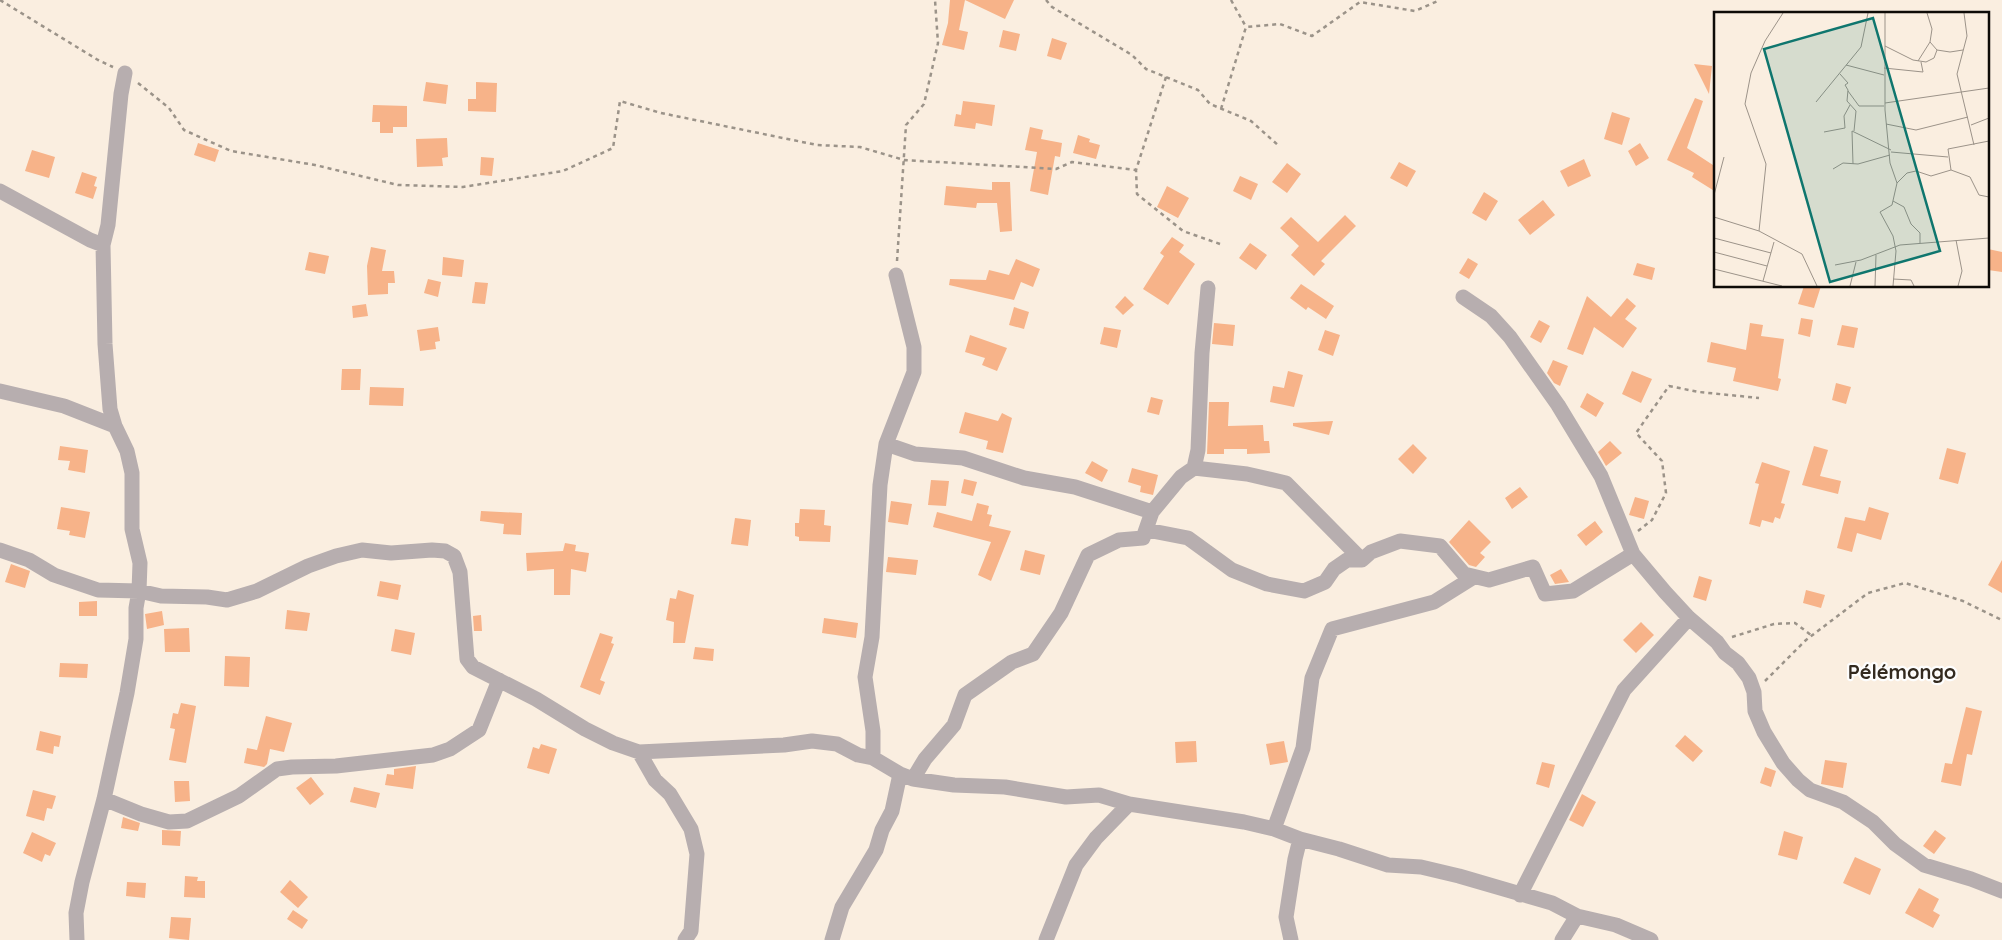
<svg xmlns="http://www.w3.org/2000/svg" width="2002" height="940" viewBox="0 0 2002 940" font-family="Quicksand,sans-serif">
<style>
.building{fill:#f7b389}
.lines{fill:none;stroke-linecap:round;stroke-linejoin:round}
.path{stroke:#9b9389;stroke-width:2.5;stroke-dasharray:4 4;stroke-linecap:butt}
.minor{stroke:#b7aeaf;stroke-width:15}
.labels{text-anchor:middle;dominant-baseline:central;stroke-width:4.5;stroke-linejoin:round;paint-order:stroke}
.quarter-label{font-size:20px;font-weight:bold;fill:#332a1f;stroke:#fdfdfd}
.inset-road{fill:none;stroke:#9c9389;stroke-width:1}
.view{fill:#0f766e;fill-opacity:0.15;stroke:#0f766e;stroke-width:2.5}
.inset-edge{fill:none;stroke:#0e0b07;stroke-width:2.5}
</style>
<rect width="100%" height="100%" fill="#faeee0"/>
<path class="building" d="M950,0H1014L1005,19L965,0L959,30L968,32L964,50L942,45L948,23Z
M1003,30L1020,34L1016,51L999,47Z
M1052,38L1067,43L1061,60L1047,56Z
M1694,64L1712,66L1709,94Z
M426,82L448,85L446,104L423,101Z
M476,82L497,83L496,112L468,111V99H476Z
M1695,98L1703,101L1687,148L1716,167V192L1692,177L1694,173L1667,160Z
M963,101L995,105L992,126L976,123L975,129L954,126L956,114L961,115Z
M373,105L407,106V127H393V133H380V122H372Z
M1612,112L1630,118L1622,145L1604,139Z
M1030,127L1043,130L1041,139L1062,143L1060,157L1055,156L1048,195L1030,191L1037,152L1025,150Z
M1078,135L1090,139L1089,142L1100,145L1096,159L1073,153Z
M447,138L448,157L442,158L443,166L417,167L416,139Z
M198,143L219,150L215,162L194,155Z
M1640,143L1649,158L1636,166L1628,151Z
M32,150L55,157L49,178L25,171Z
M481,157L494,158L492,176L480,175Z
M1584,159L1591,176L1568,187L1560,171Z
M1399,162L1416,171L1407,187L1390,178Z
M1287,163L1301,174L1287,193L1272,182Z
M82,172L97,177L94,186L97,187L93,199L75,193Z
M1240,176L1258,184L1251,200L1233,191Z
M992,182H1010L1012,231L1000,232L997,203H977L976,208L944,205L946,186L992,190Z
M1167,186L1189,198L1178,218L1157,207Z
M1484,192L1498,201L1486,221L1472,213Z
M1543,200L1555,215L1530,235L1518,220Z
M1345,215L1356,226L1321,261L1325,264L1314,276L1291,255L1299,246L1280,228L1291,217L1318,242Z
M1172,237L1184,245L1179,252L1195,264L1168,305L1143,289L1164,256L1160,253Z
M1250,243L1267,255L1256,270L1239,258Z
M371,247L386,250L382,271H394L395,283H388V294L368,295L367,266Z
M1988,249L2002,252V272L1988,270Z
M309,252L329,256L325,274L305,270Z
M443,257L464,260L462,277L442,275Z
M1468,258L1478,264L1469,279L1459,273Z
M1016,259L1040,269L1033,287L1021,282L1014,300L949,285L950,279L986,280L989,270L1009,275Z
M1637,263L1655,268L1652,280L1633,275Z
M428,279L441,282L438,297L424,293Z
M475,282L488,283L485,304L472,303Z
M1301,284L1334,306L1326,319L1308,307L1306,310L1290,298Z
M1804,286H1821L1814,308L1798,304Z
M1125,296L1134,305L1123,315L1115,307Z
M1587,296L1611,317L1627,298L1636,306L1625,319L1637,328L1623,348L1594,327L1583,355L1567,349Z
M366,304L368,316L353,318L352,306Z
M1014,307L1029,312L1024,329L1009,325Z
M1801,318L1813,320L1810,337L1798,334Z
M1539,320L1550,326L1541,343L1530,337Z
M1214,323L1235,325L1233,346L1212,344Z
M1750,323L1763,325L1761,336L1784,339L1778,378L1781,379L1778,391L1733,381L1736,368L1707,362L1711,342L1746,350Z
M1842,325L1858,328L1854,348L1837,345Z
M438,327L440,341L435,342L436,349L420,351L417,330Z
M1104,327L1121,330L1117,348L1100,344Z
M1325,330L1340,335L1333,356L1318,350Z
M970,335L1007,348L997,371L982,365L985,358L965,352Z
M1553,360L1568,366L1560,386L1554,383L1547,373Z
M342,369H361L360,390H341Z
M1288,371L1303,375L1294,407L1270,402L1273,386L1284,388Z
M1632,371L1652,379L1641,403L1622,394Z
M1836,383L1851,387L1846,404L1832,400Z
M370,387L404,388L403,406L369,405Z
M1587,393L1604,403L1596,417L1580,407Z
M1151,397L1163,400L1159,415L1147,412Z
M1209,402H1229L1228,426L1263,425L1264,441H1269L1270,453L1247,454V449H1224V454H1207Z
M965,412L998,421L1002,413L1012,418L1003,453L986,449L988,441L959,433Z
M1333,421L1329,435L1293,426V423Z
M1610,441L1622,453L1606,466L1598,452Z
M1413,444L1427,458L1413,474L1398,459Z
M60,446L88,450L85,473L68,470L70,461L58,460Z
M1814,446L1828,450L1820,476L1841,481L1838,494L1802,485Z
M1947,448L1966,453L1958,484L1939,479Z
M1092,461L1108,470L1102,482L1085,473Z
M1762,462L1790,471L1781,503L1785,504L1780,519L1775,517L1773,523L1762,520L1760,527L1749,524L1759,484L1755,483Z
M1132,468L1158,475L1153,495L1140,492L1141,486L1128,482Z
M964,479L977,482L973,496L961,493Z
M931,480L949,481L946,506L928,505Z
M1520,487L1528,497L1512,509L1505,498Z
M1635,497L1649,501L1644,519L1629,515Z
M891,501L912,504L908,525L888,522Z
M977,503L989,506L987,514L992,515L989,526L1011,531L991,581L978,575L991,542L933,527L937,512L972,521Z
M61,507L90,512L85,538L69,535L70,531L57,529Z
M1869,507L1889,513L1881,540L1857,533L1852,552L1837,548L1845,517L1865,521Z
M800,509L825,510L824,525L831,526L830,542L799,541V537L795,536V523H799Z
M481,511L522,513L521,535L503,534L504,524L480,521Z
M735,518L751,520L748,546L731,544Z
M1469,520L1491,542L1480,553L1485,557L1476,567L1469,565L1449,542Z
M1595,521L1603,532L1586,546L1577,535Z
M565,543L576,545L575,551L589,553L586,572L571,569L570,595H554V569L527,571L526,553L563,551Z
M1025,550L1045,555L1040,575L1020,570Z
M888,557L918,560L916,575L886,572Z
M2002,560V593L1988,585Z
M11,564L30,571L25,588L5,582Z
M1561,569L1569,582L1555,584L1550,575Z
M1699,576L1712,580L1706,601L1693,597Z
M380,581L401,585L398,600L377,596Z
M678,590L694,595L685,643H673L674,622L666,620L670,598L676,599Z
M1806,590L1825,595L1821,608L1803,603Z
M97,601V616H79V602Z
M287,610L310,613L307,631L285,629Z
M162,611L164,625L147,629L145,614Z
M481,615L482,631H474L473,616Z
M824,618L858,623L856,638L822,633Z
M1641,622L1654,635L1636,653L1623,640Z
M189,628L190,652H165L164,629Z
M395,629L415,633L411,655L391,651Z
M600,633L613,637L611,643L614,644L600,680L605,682L600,695L580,687Z
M695,647L714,649L713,661L693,659Z
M225,656L250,657L249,687L224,686Z
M60,663L88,664L87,678L59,677Z
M181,703L196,706L186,763L169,760L175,729L170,728L173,713L178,714Z
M1966,707L1982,711L1972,755L1967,754L1961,786L1941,782L1945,763L1952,764Z
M266,716L292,723L284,752L270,749L267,764L264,767L244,763L247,748L257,750Z
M40,731L61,736L59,747L54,746L53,754L36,750Z
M1685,735L1703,751L1693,762L1675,746Z
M1196,741L1197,762L1176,763L1175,742Z
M1284,741L1288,762L1270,765L1266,744Z
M541,744L557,749L549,774L527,768L533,747L539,749Z
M1825,760L1847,763L1843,788L1821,784Z
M1542,762L1555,765L1549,788L1536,784Z
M416,766L413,789L385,785L387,774L394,775V769Z
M1765,767L1776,771L1771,787L1760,783Z
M311,777L324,794L310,805L296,788Z
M174,781H189L190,801L175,802Z
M354,787L380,793L376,808L350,802Z
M33,790L56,796L52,809L47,808L44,821L26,816Z
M1582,794L1596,802L1583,827L1569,820Z
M123,817L140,823L138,831L121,828Z
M162,830L181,831L180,846L162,845Z
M1935,830L1946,838L1934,854L1923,846Z
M1784,831L1803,837L1797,860L1778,855Z
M32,832L56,843L50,856L45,854L42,862L23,853Z
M1855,857L1881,869L1870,895L1843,883Z
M185,876L198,877L197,881H205V898L184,897Z
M290,880L308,897L298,908L280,892Z
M127,882L146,883L145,898L126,896Z
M1919,888L1939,899L1933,911L1940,915L1933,928L1905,913Z
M293,910L308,920L302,929L287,919Z
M171,917L191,918L189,940L169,938Z"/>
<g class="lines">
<path class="path" d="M0,0L98,60L113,67
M1046,0L1052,7L1132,55L1146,69L1198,90L1210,104L1251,121L1279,146
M1231,0L1246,27
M1166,77L1136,170L1137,194L1183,231L1220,244
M138,83L169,108L184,130L231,151L315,165L398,185L463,187L563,171L613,148L620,101L661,113L817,145L860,147L904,160L1056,169L1072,162L1136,170
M1221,109L1246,27L1280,24L1312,36L1360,2L1415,11L1440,0
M897,261L906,125L924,104L938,43L935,0
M1638,531L1652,520L1666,493L1662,461L1636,433L1669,386L1699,392L1759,398
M1732,637L1774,624L1795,623L1811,635
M1765,681L1806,640L1868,593L1905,583L1963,601L2002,620"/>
<path class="minor" d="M0,191L90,240L103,245
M1208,288L1202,353L1198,450L1194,468L1247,474L1286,483L1362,560
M1463,297L1491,316L1510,337L1558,405L1601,476L1633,554L1665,592L1689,618L1717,642L1725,653L1738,663L1749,678L1754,692L1755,711L1764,732L1783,763L1798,780L1810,790L1843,802L1873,822L1895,844L1924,865L1971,879L2002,891
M0,391L64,406L115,426
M886,444L915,454L963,458L1024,478L1075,487L1152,512L1143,538L1119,540L1088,555L1061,613L1033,654L1012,662L965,695L954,725L925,759L913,779
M1152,512L1181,477L1194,468
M1147,530L1188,538L1232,570L1267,584L1304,591L1325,582L1334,569L1347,560H1362L1371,552L1400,541L1440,546L1464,574L1489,580L1533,567L1545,594L1573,591L1633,554
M0,550L29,560L54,575L98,590L139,591L161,596L207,597L227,600L257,591L308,566L336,556L362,550L391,553L432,550L445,551L454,556L460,572L467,659L473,667L536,699L585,729L613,743L639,752L784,745L812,741L837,744L858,755L873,758L900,774L913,779L954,785L1005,787L1066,797L1099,795L1129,804L1244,822L1274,829L1300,839L1339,849L1388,865L1421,867L1459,876L1552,903L1577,916L1616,925L1651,940
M639,752L655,780L670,794L691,829L697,854L691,931L685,940
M873,758V731L865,677L872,637L880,485L886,444L914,372V347L896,275
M104,799L141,814L169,822L187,821L239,796L277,769L292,767L336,766L433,755L450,749L479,730L499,680
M1274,829L1303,748L1312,678L1332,629L1434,602L1474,577
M1520,895L1624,690L1689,618
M77,940L76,913L82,882L104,799L127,693L136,639V608L139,591L140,563L132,529V473L127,451L115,426L110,409L105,344L103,245L108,225L121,94L125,73
M832,940L842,907L876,850L882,830L892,811L900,774
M1046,940L1076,865L1096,838L1129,804
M1291,940L1286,917L1295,859L1300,839
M1562,940L1577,916"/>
</g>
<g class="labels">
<g class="quarter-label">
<text x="1902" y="671">Pélémongo</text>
</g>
</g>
<g transform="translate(1714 12)">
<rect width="275" height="275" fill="#faeee0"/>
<path class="inset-road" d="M171,1V98L176,151L183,171L178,193L166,200L179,224L182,239L179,274M213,1L218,17L216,30L223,38M250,1L253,24L243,62L260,133M171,34L199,48L212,50L220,46L223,38L236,40L249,38M204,49L216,30M132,53L170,63M170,56L209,60L207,50M126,62L134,71L131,73L134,78L133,89L142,99L140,119M134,79L145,94H170M102,90L147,35L154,1M171,91L275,76M172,112L202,118L254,105M257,113L275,106M110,120L131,116L130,104L136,93M177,140L234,145M139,152L138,119L177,138M119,157L129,151L144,152L176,143M237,158L234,137L275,129M183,171L193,161L202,159L217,164L237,158L256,165L265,183L275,185M0,183L10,145M179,189L190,195L197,212L206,221V231M0,205L45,219L88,242L103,274M45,219L52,152L31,92L37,61L51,29L69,1M0,226L57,241M242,228L248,259L244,274M0,240L53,254M121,253L147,248L186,233L275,226M0,257L68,274M179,267L197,268L200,274M49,269L60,230M136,274L142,250M161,274L162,243"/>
<path class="view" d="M159,6L226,239L116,270L50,37Z"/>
<rect width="275" height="275" class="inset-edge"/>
</g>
</svg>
